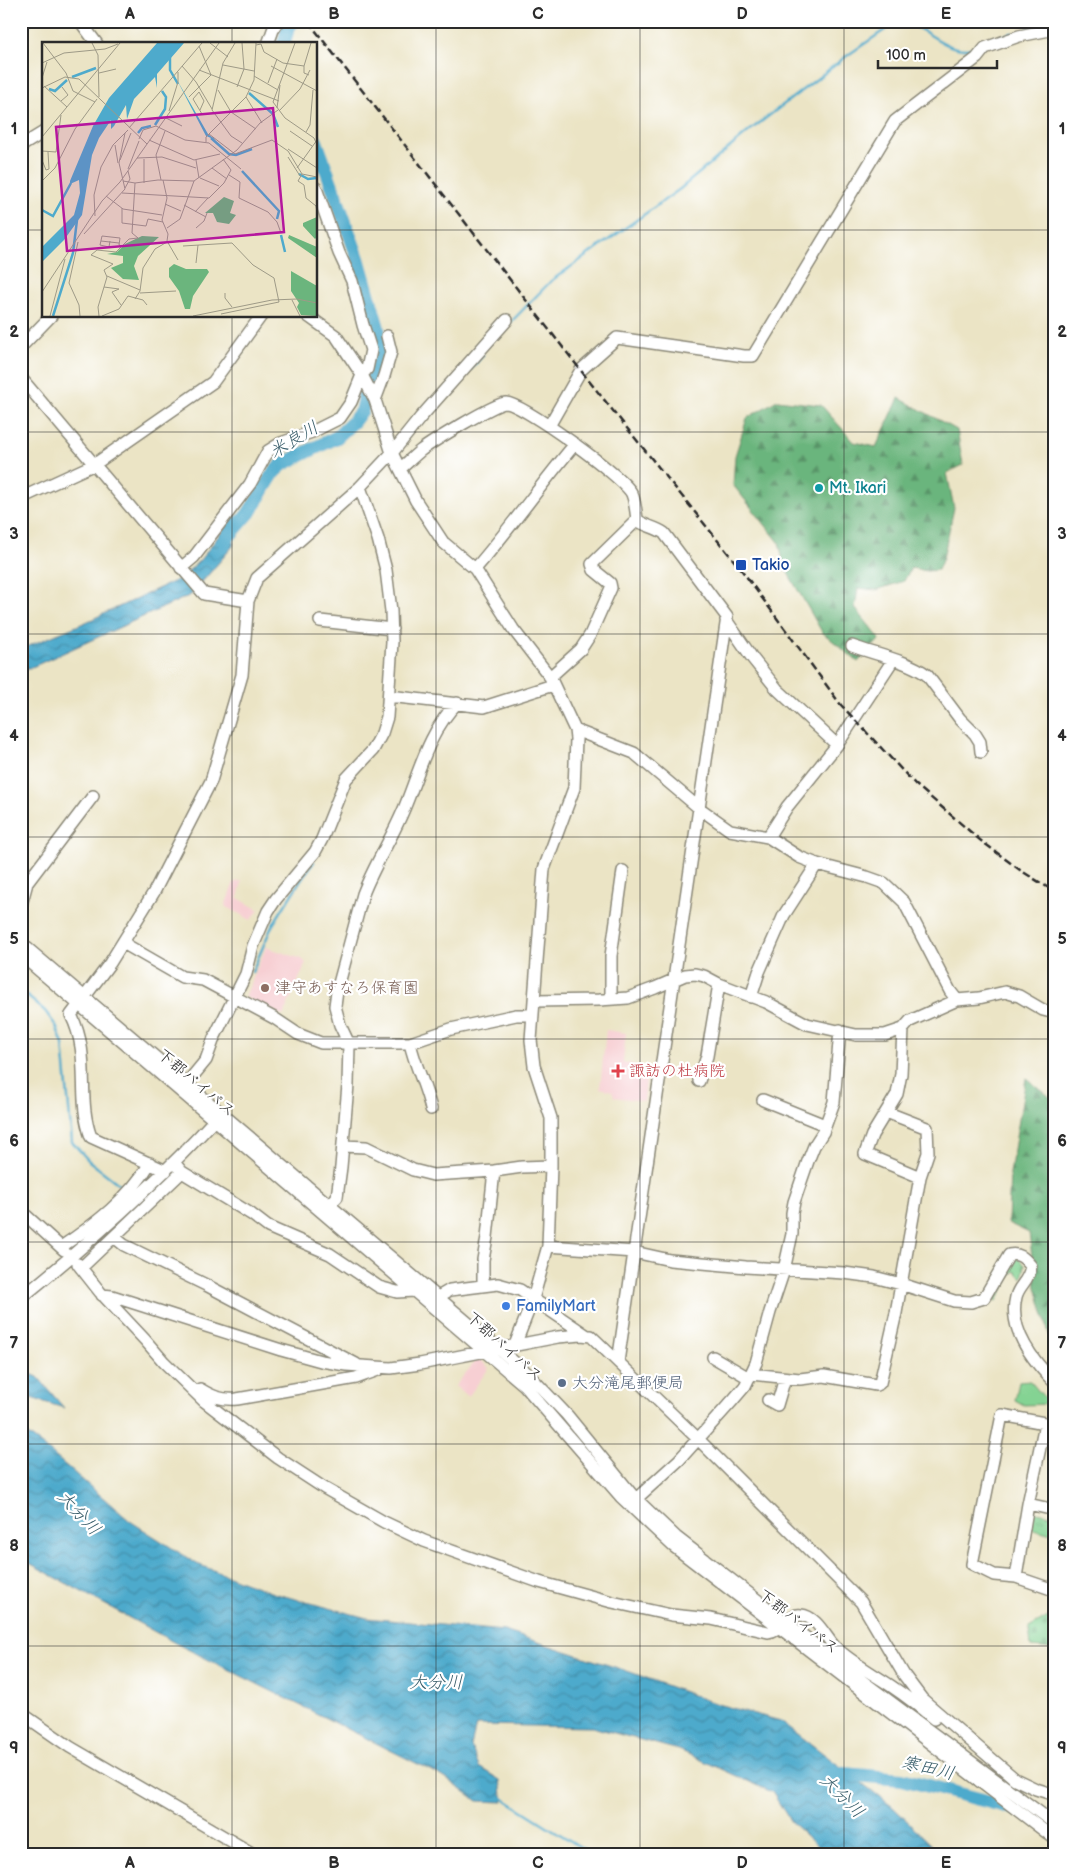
<svg xmlns="http://www.w3.org/2000/svg" width="1076" height="1876" viewBox="0 0 1076 1876" font-family="'Balsamiq Sans','Klee One',sans-serif">
<style>
.built{fill:#f7cfd3}
.green{fill:#84d393;stroke:#587f5f}
.forest{fill:url(#forest-firs);stroke:#4b7054}
.cemetery{fill:url(#cemetery-stones);stroke:#587f5f}
.park{fill:url(#park-tufts);stroke:#587f5f}
.water{fill:url(#water-waves);stroke:#3c6a7c}
.lines{fill:none;stroke-linecap:round;stroke-linejoin:round}
.stream{stroke:#4eaacc;stroke-width:2.5}
.river{stroke:#4eaacc;stroke-width:14}
.minor-casing{stroke:#8b8878;stroke-width:14}
.minor{stroke:#fff;stroke-width:11}
.rail{stroke:#2b2b2b;stroke-width:2.5;stroke-dasharray:8 4;stroke-linecap:butt}
.grid{fill:none;stroke:#2b2b2b;stroke-width:1;stroke-opacity:0.55}
.culture-dot{fill:#0f9aa8;stroke:#fff;stroke-width:2}
.transit-dot{fill:#1a4fb4;stroke:#fff;stroke-width:2}
.education-dot{fill:#8d6e63;stroke:#fff;stroke-width:2}
.health-dot{fill:#e0444e;stroke:#fff;stroke-width:2}
.shop-dot{fill:#3f7fe0;stroke:#fff;stroke-width:2}
.service-dot{fill:#5c6f8a;stroke:#fff;stroke-width:2}
.labels{text-anchor:middle;dominant-baseline:central;stroke-width:4.5;stroke-linejoin:round;paint-order:stroke}
.culture-label{font-size:16px;fill:#0d838f;stroke:#fff;text-anchor:start}
.transit-label{font-size:16px;fill:#164399;stroke:#fff;text-anchor:start}
.education-label{font-size:16px;fill:#785e54;stroke:#fff;text-anchor:start}
.health-label{font-size:16px;fill:#be3a42;stroke:#fff;text-anchor:start}
.street-label{font-size:16px;fill:#2b2b2b;stroke:#fff}
.shop-label{font-size:16px;fill:#366cbe;stroke:#fff;text-anchor:start}
.service-label{font-size:16px;fill:#4e5e75;stroke:#fff;text-anchor:start}
.water-label{font-size:18px;font-style:italic;fill:#395e6b;stroke:#fff}
.inset-river{fill:none;stroke:#4eaacc;stroke-width:2.5}
.inset-road{fill:none;stroke:#9e9a87;stroke-width:1}
.view{fill:#b5179e;fill-opacity:0.15;stroke:#b5179e;stroke-width:2.5}
.inset-edge{fill:none;stroke:#2b2b2b;stroke-width:2.5}
.neatline{fill:none;stroke:#2b2b2b;stroke-width:2}
.grid-label{font-size:16px;text-anchor:middle;font-weight:bold;fill:#2b2b2b}
</style>
<defs>
<pattern id="forest-firs" width="22" height="20" patternUnits="userSpaceOnUse" patternTransform="scale(1.25)"><rect width="22" height="20" fill="#6bb57d"/><path d="M5 1l3.5 6h-7zM16 11l3.5 6h-7z" fill="#589367"/></pattern>
<pattern id="cemetery-stones" width="16" height="16" patternUnits="userSpaceOnUse" patternTransform="scale(1.25)"><rect width="16" height="16" fill="#84d393"/><path d="M2 7V4a2 2 0 0 1 4 0v3zM10 15v-3a2 2 0 0 1 4 0v3z" fill="#72b57f"/></pattern>
<pattern id="park-tufts" width="24" height="20" patternUnits="userSpaceOnUse" patternTransform="scale(1.25)"><rect width="24" height="20" fill="#84d393"/><path d="M3 7l-1-3M5 7V3M7 7l1-3M15 17l-1-3M17 17v-4M19 17l1-3" fill="none" stroke="#72b57f"/></pattern>
<pattern id="water-waves" width="16" height="10" patternUnits="userSpaceOnUse" patternTransform="scale(1.25)"><rect width="16" height="10" fill="#4eaacc"/><path d="M0 5q4-4 8 0t8 0" fill="none" stroke="#418ba6"/></pattern>
</defs>
<rect width="100%" height="100%" fill="#fff"/>
<filter id="ink" filterUnits="userSpaceOnUse"><feTurbulence type="fractalNoise" baseFrequency=".02" numOctaves="2"/><feDisplacementMap in="SourceGraphic" scale="10" xChannelSelector="R" yChannelSelector="G"/><feConvolveMatrix kernelMatrix="1 2 1 2 8 2 1 2 1" color-interpolation-filters="sRGB"/></filter>
<filter id="wash" filterUnits="userSpaceOnUse"><feTurbulence type="fractalNoise" baseFrequency=".0096" numOctaves="4" result="noise"/><feDisplacementMap in="SourceGraphic" scale="20" xChannelSelector="R" yChannelSelector="G"/><feGaussianBlur stdDeviation="1.12" result="paint"/><feColorMatrix in="noise" values="0 0 0 0 0 0 0 0 0 0 0 0 0 0 0 0 0 1.4 0 .05"/><feComposite in="paint" operator="in"/></filter>
<g filter="url(#wash)">
<rect width="100%" height="100%" fill="#ebe4c5"/>
<path class="built" d="M242,881L238,898L259,910L251,920L225,906L234,882Z
M266,947L302,959L306,963L283,1016L245,997Z
M606,1030L626,1033L623,1062L634,1065L633,1077L646,1080L644,1101L614,1097L612,1091L600,1088Z
M478,1358L489,1368L468,1397L455,1386Z"/>
<path class="green" d="M1030,1381L1050,1404L1024,1405L1015,1400L1019,1382Z"/>
<path class="forest" d="M899,398L957,430L963,465L947,473L954,508L943,558L938,570L927,571L911,568L904,581L876,590L858,588L855,608L880,639L858,662L822,632L784,566L779,542L733,485L735,456L747,418L777,400L821,405L854,442L876,447Z
M1026,1078L1051,1098L1055,1111V1356L1036,1287L1029,1233L1008,1223L1010,1173Z"/>
<path class="cemetery" d="M1018,1258L1025,1265L1022,1278L1015,1271L1010,1276L997,1301L993,1299L1010,1261Z
M1055,1613V1649L1031,1647L1029,1628Z"/>
<path class="park" d="M1032,1511L1055,1516V1535L1030,1528Z"/>
<path class="water" d="M236,513L233,546L191,595L21,672V649L86,622L181,578L200,560Z
M21,1370L38,1377L64,1408L21,1395Z
M21,1430L42,1445L130,1521L197,1564L273,1593L367,1618L504,1631L630,1672L717,1704L781,1721L893,1807L942,1855H827L791,1822L772,1792L679,1750L592,1727L476,1725L471,1746L479,1767L500,1780L503,1802L478,1801L442,1776L177,1644L22,1559Z"/>
<g class="lines">
<path class="stream" d="M1027,29L1038,27
M21,32L33,21
M998,38L1012,33
M511,322L551,281L680,189L753,128L848,55L895,23C927,20 946,62 982,45
M471,369L483,355
M252,972L272,926L300,881L314,862
M21,991L45,1011L56,1026L63,1044L72,1142L89,1161L120,1185
M501,1797L593,1855"/>
<path class="river" d="M284,44L288,27L294,21
M224,542L249,513L274,472L283,464L337,437L353,422L362,410L365,390L375,375L382,353L378,328L358,258L316,141
M833,1773L902,1779L1017,1809"/>
</g>
</g>
<g filter="url(#ink)">
<g class="lines">
<defs>
<path id="minor" d="M80,21L97,44
M268,44L273,30L279,21
M21,146L44,132
M308,316L336,336L362,375L375,400L392,453L416,501L443,542L475,569L513,629L550,677L575,730L576,739L574,788L544,869L531,1040L534,1066L551,1118V1166L548,1246L533,1299L515,1345
M21,347L51,316
M21,378L204,594L248,601
M375,400L384,376L391,352L387,336
M549,426L581,370L617,338L744,356H753L895,121L977,58L985,48L1019,36L1055,29
M400,469C407,463 413,457 420,451C432,442 495,403 506,403C523,404 624,477 632,494C635,501 636,512 637,520C645,526 655,527 664,533L727,617L618,1362
M21,498L95,464L213,382L261,316
M181,568L194,557L250,484L268,451L281,443L312,432L340,418L351,402L362,375L367,369L371,350L363,325L352,281L339,253L316,188
M475,569C510,529 541,484 575,444
M726,620L753,659L777,689L837,745
M320,621L392,629
M852,646C874,654 909,661 927,675L960,719L975,734L980,742L981,752
M550,677L581,649L590,635L611,588L610,583L594,570L592,564L637,520
M389,696L484,707L553,685
M575,730L634,753L699,808L730,830L768,837L799,857L817,864L867,877L884,883L904,902L950,991L957,1000
M768,837L787,807L837,745L893,660
M21,905L27,883L93,796
M21,943L527,1373L567,1415L633,1496L676,1537L849,1671L1055,1824
M123,943L182,977L203,980L274,1018L298,1034L321,1043H410L451,1029L479,1023L516,1015H533
M21,955L524,1385L621,1497L673,1546L1055,1839
M751,997L759,972L784,915L817,864
M611,999V956L623,871
M535,1001L599,1000L628,998L655,988L685,975L695,974L704,976L719,984L766,1002L807,1024L856,1035H885L903,1029L910,1021L957,1000L979,998L1005,992L1019,996L1043,1010L1055,1013
M410,1043C415,1066 426,1086 431,1109
M699,1081L707,1056L719,984
M183,1088L206,1060L214,1038L246,974L253,946L268,911L276,899L315,852L322,839L346,779L373,750L382,733L387,717L392,642L391,611L386,570L378,539L360,487
M763,1100L825,1125
M886,1112L927,1128L928,1153L920,1177
M343,1146L366,1147L413,1170L433,1175L494,1171L522,1167L551,1166
M166,1171L91,1137C76,1097 92,1056 71,1015L110,963L154,892L211,781L242,675L248,601L257,578L360,487L392,453L420,418L507,320
M182,1172L251,1214L268,1227L330,1254L379,1287L397,1292L414,1291
M21,1211L64,1250
M324,1211L337,1197L341,1167L348,1085L349,1044L340,1025L335,1006L337,991L363,894C375,863 394,835 406,804C420,769 430,730 457,703
M114,1237L124,1245L206,1285L356,1364
M548,1246L634,1252L670,1260L746,1267L844,1273L874,1277L901,1284L954,1301L971,1302L984,1298L1009,1255C1020,1253 1024,1258 1031,1266C1029,1282 1019,1284 1016,1297C1008,1329 1033,1361 1055,1383
M61,1247C94,1225 130,1198 150,1163
M78,1264L100,1292L145,1340L164,1362L204,1401L278,1458L324,1488L384,1522L424,1541L539,1582L612,1602L671,1615L711,1619L768,1632C781,1631 787,1613 801,1615C816,1616 825,1636 834,1646C850,1662 872,1673 891,1686C906,1696 920,1707 934,1719
M81,1268L182,1172L177,1166
M483,1285V1260L487,1237L494,1171
M102,1295L112,1296L281,1350L321,1361L346,1365L391,1368L420,1364L558,1337L581,1335L591,1336L697,1438L861,1602L904,1675L922,1699L1015,1779L1036,1789L1055,1795
M21,1298C93,1240 157,1183 219,1115
M431,1301L450,1290L498,1284L520,1290L586,1335
M713,1357L749,1378
M751,1374L800,1379L824,1376L876,1385L880,1383L896,1313L920,1177L865,1154L872,1135L897,1094L901,1074L903,1029
M200,1389C213,1397 221,1400 237,1399L356,1378L378,1370
M768,1400L777,1405L785,1378
M1055,1425L1002,1415L972,1564L994,1575L1016,1577L1051,1589L1055,1584
M636,1499L679,1460L733,1400L745,1386L756,1363L770,1312L784,1270L792,1234V1213L794,1202L808,1161L814,1146L823,1132L834,1102L840,1030
M1028,1504L1055,1510
M1016,1577L1028,1504L1045,1424
M21,1713L70,1747L255,1855"/>
</defs>
<use href="#minor" class="minor-casing"/>
<use href="#minor" class="minor"/>
<path class="rail" d="M308,21L593,386L740,568L841,705L915,784L980,840L1020,870L1055,892"/>
</g>
</g>
<path class="grid" d="M232,21V44M436,21V1855M640,21V1855M844,21V1855M21,230H44M316,230H1055M232,316V1855M21,432H1055M21,634H1055M21,837H1055M21,1039H1055M21,1242H1055M21,1444H1055M21,1646H1055"/>
<circle class="culture-dot" cx="819" cy="488" r="5"/>
<rect class="transit-dot" x="735" y="559" width="12" height="12" rx="2.5"/>
<circle class="education-dot" cx="265" cy="988" r="5"/>
<path class="health-dot" d="M615.5 1063.5h5v5h5v5h-5v5h-5v-5h-5v-5h5z"/>
<circle class="shop-dot" cx="506" cy="1306" r="5"/>
<circle class="service-dot" cx="562" cy="1383" r="5"/>
<g class="labels">
<g class="culture-label">
<text x="829" y="488">Mt. Ikari</text>
</g>
<g class="transit-label">
<text x="752" y="565">Takio</text>
</g>
<g class="education-label">
<text x="275" y="988">津守あすなろ保育園</text>
</g>
<g class="health-label">
<text x="629" y="1071">諏訪の杜病院</text>
</g>
<g class="street-label">
<text transform="translate(196 1083) rotate(40)">下郡バイパス</text>
<text transform="translate(504 1347) rotate(42)">下郡バイパス</text>
<text transform="translate(798 1622) rotate(37)">下郡バイパス</text>
</g>
<g class="shop-label">
<text x="516" y="1306">FamilyMart</text>
</g>
<g class="service-label">
<text x="572" y="1383">大分滝尾郵便局</text>
</g>
<g class="water-label">
<text transform="translate(294 440) rotate(-31)">米良川</text>
<text transform="translate(79 1513) rotate(47)">大分川</text>
<text x="436" y="1682">大分川</text>
<text transform="translate(928 1768) rotate(13)">寒田川</text>
<text transform="translate(842 1796) rotate(45)">大分川</text>
</g>
</g>
<g transform="translate(42 42)">
<rect width="275" height="275" fill="#ebe4c5"/>
<path d="M182,155L192,159L188,171L194,173L187,182L175,180L171,171H163ZM275,175V195L273,197L261,184V181ZM247,193L275,205V216L246,196ZM100,194L117,195L96,214L92,224L97,238L81,237L69,226L64,228L81,221V214L65,212L75,210L83,202ZM132,222L144,227H165L167,230L151,254L148,267H143L137,249L127,235V226ZM249,229L275,244V274L259,273L255,265L257,261L249,249Z" fill="#6bb57d"/>
<path d="M115,1H142L115,32V46L113,35L92,57L85,77L84,63L72,84L69,87V78L57,96L50,113L40,173L22,198L0,220V205L32,173L38,151L37,138L28,142V139L51,84L67,56ZM135,38L166,92L174,98L164,94Z" fill="#4eaacc"/>
<path class="inset-river" d="M128,13V28L136,42M30,35L54,26M7,47L13,49L25,38M207,51L231,72L236,85M113,83L123,67L124,55L120,49M96,91L100,86L109,84M169,96L187,112L194,113L210,107M200,129L237,169L235,177M257,132L266,137L275,136M0,168L11,174L29,141M239,193L243,210M11,274L31,211L35,178"/>
<path class="inset-road" d="M1,1L24,31L31,49L53,60M50,1L56,13L57,55M168,1L186,15M193,1L181,21L170,68L189,94L200,101M253,1L231,60L243,76L272,96L275,103M214,3L219,2L222,10L241,21L262,24M0,21L22,11L63,7L76,2M181,23L212,29M140,24L154,40L170,67M229,24L275,49M157,28L237,59M57,31L74,27M267,33L262,31V24L269,1M212,34L236,48M0,36L5,20M226,41L235,17M2,44L25,65M195,45L202,27L200,1M0,46L23,35L37,37L105,102M176,48L189,70L214,87M147,55L169,33L157,4M204,55L220,81M19,59L26,53L20,45M235,66L238,43M158,68L162,59L157,50L151,57L160,72M127,69L136,40V30M237,69L258,47L268,28M124,76L140,84M87,86L160,1M248,89L270,104M264,90L268,83L271,48M167,92L193,112L230,98L246,109L260,132L275,135M0,95L78,1M97,97L101,88L114,84L143,98L167,101L199,127M107,98L152,118L178,112M164,100V95L204,55L212,38L214,1M73,103L76,121M246,107L275,126M0,109L14,110L19,73M246,115L258,134M95,116L120,115L154,126M0,118L4,128L7,127L6,110M78,118L89,91M154,118L157,136M170,126L185,137M255,126L275,98M86,127L97,99M260,132L256,139L262,143L264,156L274,164L275,170M187,133L198,140L197,156L226,170L235,180L239,191M158,136L177,144M119,138L114,113L123,89M121,138L125,156L120,178L126,192L125,199L136,218M0,139L13,126L33,87L55,57M81,139L93,141L116,138L152,139L195,108L218,81L236,68M102,141V117M83,146L88,137L86,129M80,151L167,156L182,141L189,128L181,117M64,154L81,167L120,173M123,162L139,169M142,163L164,175M80,166V181L104,184L106,177L121,180M153,170L166,156M53,174L52,153L59,125L71,103L86,88M125,186L138,177L152,139M154,186L162,179L165,171M42,192L83,147L77,121L83,91M59,199L77,201M68,199L67,205L58,203L60,194L78,196L77,203L80,204M36,200L27,241L37,263L38,274M141,204L190,201L211,223L232,236L237,260L179,272M154,221L156,203M65,234L98,248M62,245L77,247L70,250L79,263M0,250L60,159L78,140L177,1M98,251L134,249M183,251V256L190,265M93,257L98,249L101,226L113,207L125,200M250,258L258,274M8,274L23,217M57,274L56,265L65,235L62,228L71,222L49,213L55,208L74,210L87,197L96,196L90,191L93,141M60,274L77,267L86,254L101,258L105,263M151,274L230,258L255,257L275,261"/>
<path class="view" d="M231,66L242,190L25,209L14,85Z"/>
<rect width="275" height="275" class="inset-edge"/>
</g>
<rect width="1076" height="1876" fill="none" stroke="#fff" stroke-width="55"/>
<path d="M878 60v8h119v-8" fill="none" stroke="#2b2b2b" stroke-width="2.5"/>
<text x="886" y="60" font-size="15" fill="#2b2b2b" stroke="#ffffff" stroke-width="4" paint-order="stroke">100 m</text>
<rect x="28" y="28" width="1020" height="1820" class="neatline"/>
<g class="grid-label">
<text x="130" y="19">A</text>
<text x="334" y="19">B</text>
<text x="538" y="19">C</text>
<text x="742" y="19">D</text>
<text x="946" y="19">E</text>
<text x="14" y="134">1</text>
<text x="1062" y="134">1</text>
<text x="14" y="337">2</text>
<text x="1062" y="337">2</text>
<text x="14" y="539">3</text>
<text x="1062" y="539">3</text>
<text x="14" y="741">4</text>
<text x="1062" y="741">4</text>
<text x="14" y="944">5</text>
<text x="1062" y="944">5</text>
<text x="14" y="1146">6</text>
<text x="1062" y="1146">6</text>
<text x="14" y="1348">7</text>
<text x="1062" y="1348">7</text>
<text x="14" y="1551">8</text>
<text x="1062" y="1551">8</text>
<text x="14" y="1753">9</text>
<text x="1062" y="1753">9</text>
<text x="130" y="1868">A</text>
<text x="334" y="1868">B</text>
<text x="538" y="1868">C</text>
<text x="742" y="1868">D</text>
<text x="946" y="1868">E</text>
</g>
</svg>
